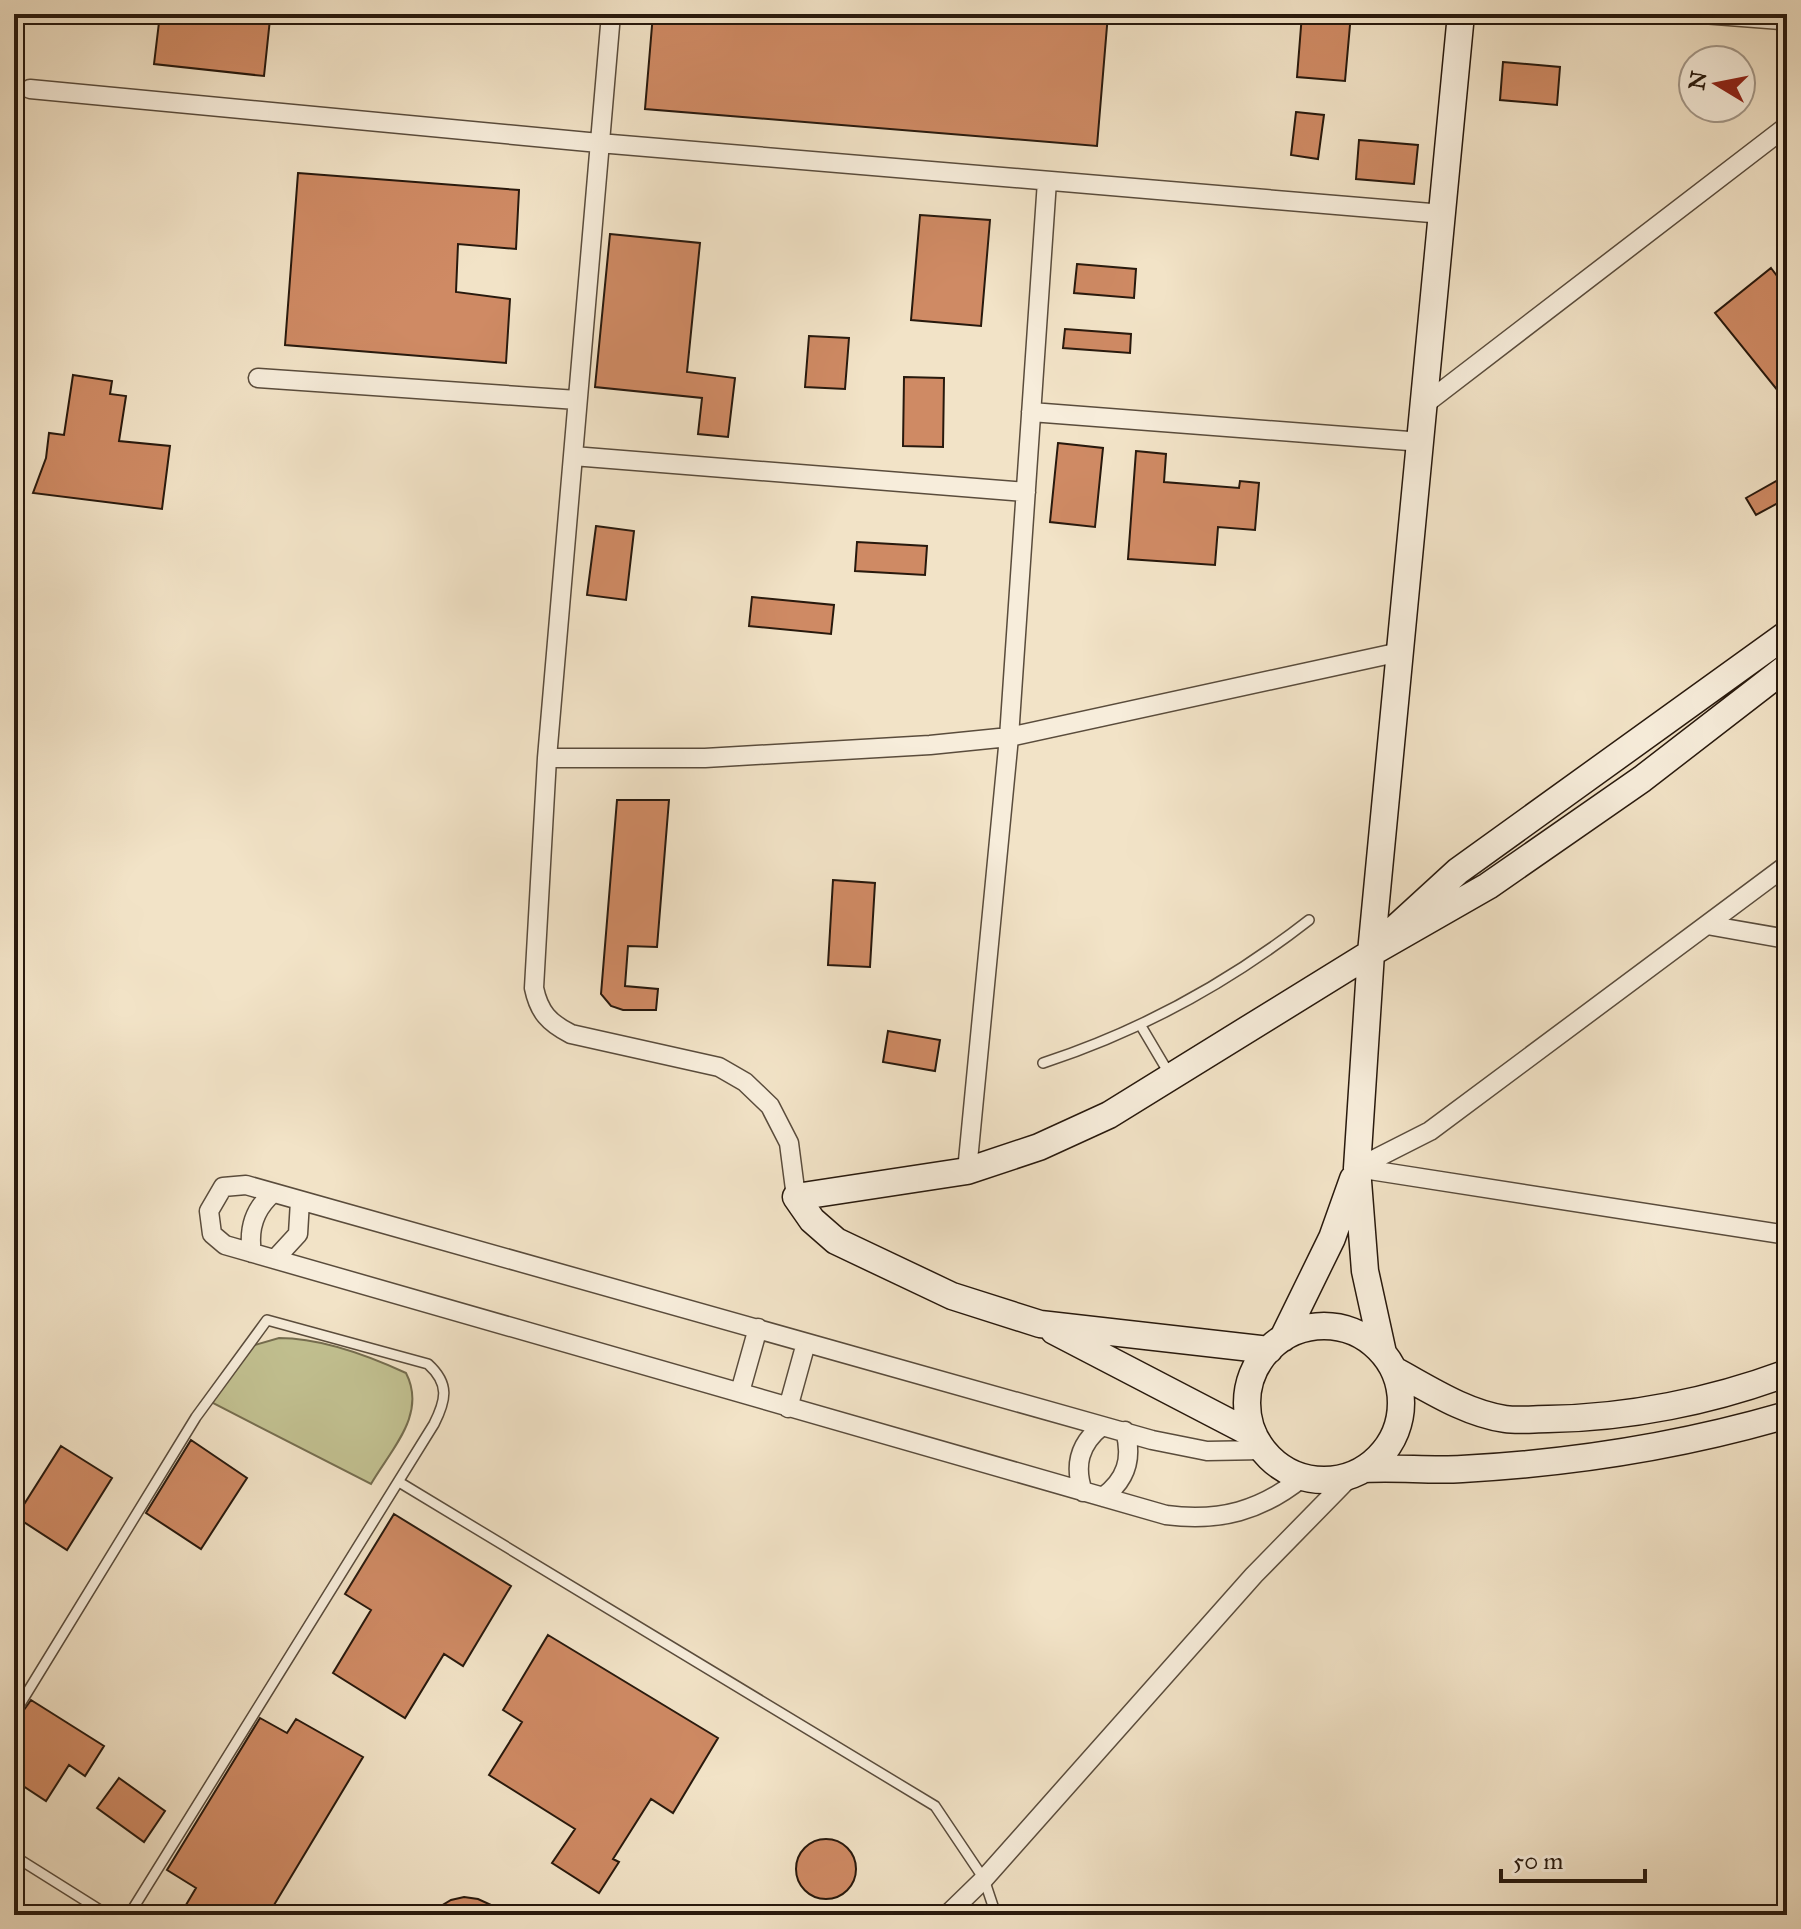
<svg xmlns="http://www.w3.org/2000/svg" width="1801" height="1929" viewBox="0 0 1801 1929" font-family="'IM FELL Great Primer',serif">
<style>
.green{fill:#c2c191;stroke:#756d4f;stroke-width:2}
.building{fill:#cf8a64;stroke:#28190d;stroke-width:2}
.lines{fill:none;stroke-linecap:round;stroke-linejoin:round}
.lane-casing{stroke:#5a4c3c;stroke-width:12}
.street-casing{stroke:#5a4c3c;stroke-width:21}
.secondary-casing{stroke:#28190d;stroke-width:29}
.lane{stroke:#f7eddb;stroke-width:9}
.street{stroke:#f7eddb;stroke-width:18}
.secondary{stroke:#f7eddb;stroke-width:26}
</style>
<rect width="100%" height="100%" fill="#f2e3c7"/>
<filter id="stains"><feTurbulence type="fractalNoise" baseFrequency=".0025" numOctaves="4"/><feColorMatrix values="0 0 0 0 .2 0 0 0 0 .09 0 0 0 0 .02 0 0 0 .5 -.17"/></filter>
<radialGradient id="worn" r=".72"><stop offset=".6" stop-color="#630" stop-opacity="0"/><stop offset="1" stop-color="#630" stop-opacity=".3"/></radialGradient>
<path class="green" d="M279,1338C322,1338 367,1355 406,1373C427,1414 392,1448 371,1484L209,1401L248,1347Z"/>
<path class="building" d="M160,14L270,19L264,76L154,64Z
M653,14H1108L1097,146L645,109Z
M1302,14H1351L1345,81L1297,77Z
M1503,62L1560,67L1557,105L1500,100Z
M1296,112L1324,115L1318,159L1291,155Z
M1359,140L1418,145L1414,184L1356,179Z
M298,173L519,190L516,249L458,244L456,292L510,299L506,363L285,345Z
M920,215L990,220L981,326L911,320Z
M610,234L700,243L687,372L735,378L728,437L698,434L702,398L595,387Z
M1077,264L1136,269L1134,298L1074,293Z
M1771,268L1787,289V402L1715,313Z
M1065,329L1131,334L1130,353L1063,348Z
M809,336L849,338L845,389L805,387Z
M73,375L112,381L110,394L126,396L119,441L170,446L162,509L33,493L46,458L49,433L64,435Z
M904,377L944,378L943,447L903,446Z
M1058,443L1103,448L1095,527L1050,522Z
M1136,451L1166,454L1164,482L1239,488L1240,481L1259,483L1255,530L1218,527L1215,565L1128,559Z
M1787,475V498L1756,515L1746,498Z
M596,526L634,531L626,600L587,595Z
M857,542L927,546L925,575L855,571Z
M752,597L834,605L831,634L749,626Z
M617,800H669L657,947L628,946L625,986L658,989L656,1010H623L611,1006L601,994Z
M833,880L875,883L870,967L828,965Z
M888,1031L940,1040L935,1071L883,1062Z
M191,1440L247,1478L201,1549L146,1513Z
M61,1446L112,1478L67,1550L16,1517Z
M394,1514L511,1586L463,1666L444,1654L405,1718L333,1673L371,1610L345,1594Z
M548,1635L718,1738L673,1813L651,1799L613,1859L619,1862L599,1893L552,1863L575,1829L489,1775L522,1722L503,1710Z
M31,1700L104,1746L85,1776L69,1765L46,1801L14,1780V1724Z
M260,1718L287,1733L296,1719L363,1757L268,1915H180L196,1888L167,1870Z
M119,1778L165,1811L144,1842L97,1808Z
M796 1869a30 30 0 1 1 60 0a30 30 0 1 1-60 0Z
M464,1897L478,1899L513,1915H426L451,1900Z"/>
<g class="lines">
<defs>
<path id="lane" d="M1644,14L1787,25
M1141,1026L1170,1075
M1043,1063C1141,1031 1227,984 1309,920
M399,1482L935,1806L984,1879L996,1915
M14,1714L196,1417L267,1320L428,1364C450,1384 446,1400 434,1424L129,1915
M14,1856L108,1915"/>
<path id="street" d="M611,14L547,758L534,988C539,1012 549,1023 571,1034L719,1067L745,1082L770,1106L789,1143L796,1197
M30,89L599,143L1443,214
M258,378L577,400
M1425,404L1787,126
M1031,412L1422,442
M573,456L1026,492
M547,758H705L930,745L1009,737L1400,652
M1707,925L1787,939
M1357,1168L1430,1131L1787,865
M1357,1168L1787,1235
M967,1171L1009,737L1047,181
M252,1253C248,1229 254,1209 273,1193
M275,1259L298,1234L300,1201
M740,1392L758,1328
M788,1408L806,1343
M1263,1450L1207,1451L1152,1440L246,1185L223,1187L209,1211L212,1234L225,1245L1166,1515C1220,1522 1261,1511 1303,1477
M1083,1492C1074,1466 1079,1444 1102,1426
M1103,1497C1126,1480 1133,1459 1125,1431
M947,1915L984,1879L1254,1575L1352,1475"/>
<path id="secondary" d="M1387,936L1458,871L1787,634
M1247 1403a77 77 0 1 1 154 0a77 77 0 1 1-154 0Z
M1054,1331L1254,1435
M1283,1338L1332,1238L1353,1179
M1269,1350L1040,1324L952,1296L836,1241L812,1220L796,1197L967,1171L1039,1147L1109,1115L1371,953L1488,886L1642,779L1787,667
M1383,1353L1365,1271L1357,1168L1371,953L1461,14
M1394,1370C1429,1389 1465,1413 1505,1419C1519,1421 1534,1419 1548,1419C1628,1418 1712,1401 1787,1373
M1365,1469C1397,1467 1430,1471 1462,1469C1573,1463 1681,1446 1787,1415"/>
</defs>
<use href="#lane" class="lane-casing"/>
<use href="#street" class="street-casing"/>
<use href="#secondary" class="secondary-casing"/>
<use href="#lane" class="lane"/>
<use href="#street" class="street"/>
<use href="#secondary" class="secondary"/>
</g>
<rect width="1801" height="1929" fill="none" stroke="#f2e3c7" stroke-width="48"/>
<rect x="16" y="16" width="1769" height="1897" fill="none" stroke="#28190d" stroke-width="4"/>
<rect x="24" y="24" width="1753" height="1881" fill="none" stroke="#28190d" stroke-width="2"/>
<g transform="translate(1717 84) rotate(280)"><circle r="38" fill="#f7eddb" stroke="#a49889" stroke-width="2"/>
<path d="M0-6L14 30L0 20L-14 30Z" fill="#8f2418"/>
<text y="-12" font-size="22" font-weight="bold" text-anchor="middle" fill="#28190d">N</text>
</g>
<path d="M1501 1869v12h144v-12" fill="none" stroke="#28190d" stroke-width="4"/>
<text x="1513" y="1869" font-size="24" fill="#28190d" stroke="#f7eddb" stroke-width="6" paint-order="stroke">50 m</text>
<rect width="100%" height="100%" filter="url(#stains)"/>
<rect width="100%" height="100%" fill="url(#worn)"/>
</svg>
